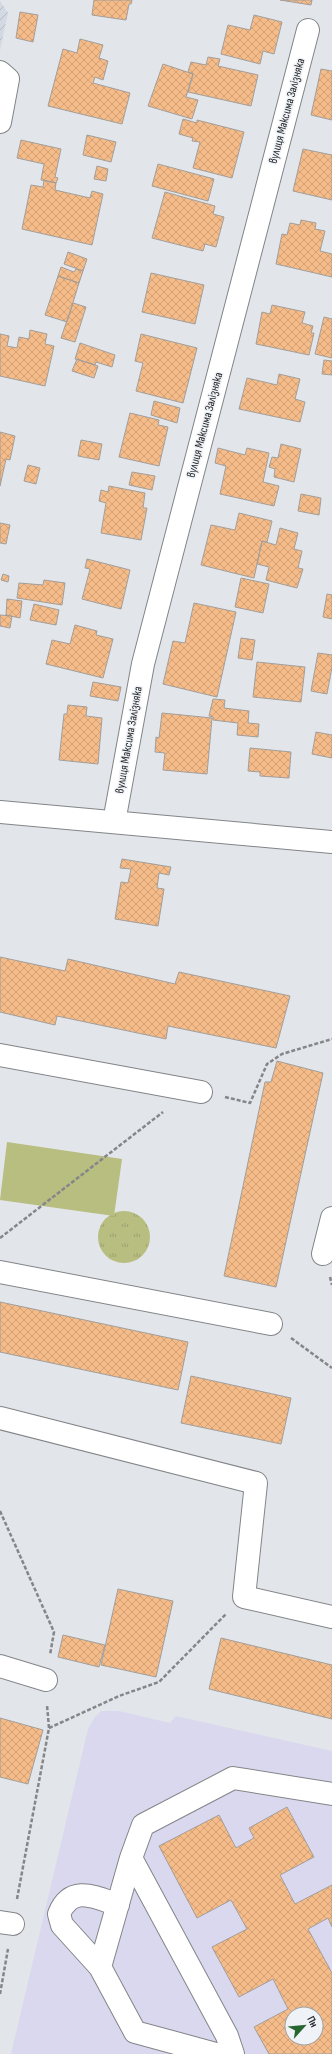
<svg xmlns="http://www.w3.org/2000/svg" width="332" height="2054" viewBox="0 0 332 2054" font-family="'Sofia Sans Condensed',sans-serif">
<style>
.industrial{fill:url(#industrial-furrows)}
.education{fill:#dad8ee;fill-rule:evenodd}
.grass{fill:url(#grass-tufts)}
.pitch{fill:#b8bd80}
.building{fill:url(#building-cross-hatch);stroke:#a29e9b;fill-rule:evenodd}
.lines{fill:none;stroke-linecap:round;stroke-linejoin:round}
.minor-casing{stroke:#828588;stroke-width:24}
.major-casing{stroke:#828588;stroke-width:24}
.path{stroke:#848689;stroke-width:2.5;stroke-dasharray:4 2;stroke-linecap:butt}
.minor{stroke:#fff;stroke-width:22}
.major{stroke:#fff;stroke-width:22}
.labels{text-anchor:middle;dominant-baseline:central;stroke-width:3;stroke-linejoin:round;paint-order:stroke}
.street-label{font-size:12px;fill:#28292b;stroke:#eff2f6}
</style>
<defs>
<pattern id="industrial-furrows" width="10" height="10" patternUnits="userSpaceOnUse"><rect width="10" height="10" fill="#d3d9e3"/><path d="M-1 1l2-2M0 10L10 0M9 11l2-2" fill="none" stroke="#b5bac3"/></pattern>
<pattern id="grass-tufts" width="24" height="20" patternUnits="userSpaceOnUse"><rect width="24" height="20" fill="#b8bd80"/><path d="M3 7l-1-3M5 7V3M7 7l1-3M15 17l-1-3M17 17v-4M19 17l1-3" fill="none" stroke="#9ea26f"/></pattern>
<pattern id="building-cross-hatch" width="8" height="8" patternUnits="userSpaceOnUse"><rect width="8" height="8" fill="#f5bc89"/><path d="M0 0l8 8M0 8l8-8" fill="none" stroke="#d2a276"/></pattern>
</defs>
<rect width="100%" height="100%" fill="#e2e5e9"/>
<path class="industrial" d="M0,1L8,13L0,50Z"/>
<path class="education" d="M101,1711H119L170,1723L176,1716L332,1751V2054H11L88,1729L95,1717ZM292,2014H316V2038H292Z"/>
<path class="grass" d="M98 1237a26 26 0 1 1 52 0a26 26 0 1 1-52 0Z"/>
<path class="pitch" d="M7,1142L122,1159L114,1216L0,1200Z"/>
<path class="building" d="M94,0H132L131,4H129L126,20L92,15Z
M280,0H312L311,5Z
M20,12L38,15L33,42L16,38Z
M254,15L282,22L274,54L263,51L260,64L221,54L228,25L250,30Z
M80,39L103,45L99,58L108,61L103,80L95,77L93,83L130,93L122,124L48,106L63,49L77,53Z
M208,57L220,59L218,66L258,75L251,106L188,92L193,74L188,72L191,62L206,65Z
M163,64L193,74L186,97L198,100L192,119L148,106Z
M321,69L332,71V120L311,115Z
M183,119L197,123V120L244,132L232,178L193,168L200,142L192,141L193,138L179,134Z
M87,135L116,142L111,162L83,155Z
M21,140L61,149L55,177L58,178L56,183L41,180L44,164L17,158Z
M303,149L332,155V200L293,191Z
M158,164L214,179L208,201L152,186Z
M97,166L108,169L106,181L94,179Z
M44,180L56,183L55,190L90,198L92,191L103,194L92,245L22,229L31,185L43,187Z
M165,192L215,206L213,214L224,217L216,247L205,244L203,251L152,238Z
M301,220L316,223L315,229L325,231L320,251L332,254V277L276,264L282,234L287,235L290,223L300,225Z
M68,252L87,259L83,271L64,264Z
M61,267L74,272L76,269L83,271L79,283L58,276Z
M151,273L204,285L195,324L142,312Z
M58,276L79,283L67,322L45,315Z
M73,303L86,307L75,342L61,338Z
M272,305L305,312L302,323L313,326L311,333H314L309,355L256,344L262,312L270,314Z
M324,317L332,319V358L315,354Z
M30,330L47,334L45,344L54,346L45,386L0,376V334L9,336L7,346L17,348L19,337L29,339Z
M141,334L197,348L183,403L136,391L143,363L135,361Z
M80,343L115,355L112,367L96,362L95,365L75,359Z
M77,359L98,366L94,378L72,371Z
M324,360L332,361V375L322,374Z
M279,374L300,379L295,399L305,402L300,422L239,409L247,378L277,385Z
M154,401L180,408L177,423L151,415Z
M130,413L159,420L158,425L168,427L159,466L119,457Z
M0,432L15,436L10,460L6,459L0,486Z
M81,440L102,444L99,460L78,456Z
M281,444L301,449L294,482L274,477L275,469L269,467L272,457L278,458Z
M218,448L245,455L247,448L269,453L263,482L279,486L274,506L220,494L226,466L215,463Z
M28,465L40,468L36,484L24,481Z
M132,472L155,476L152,490L129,485Z
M109,486L145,493L143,508H147L141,540L101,533L106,503L99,501L101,490L108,492Z
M301,494L321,498L319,515L298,511Z
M239,513L272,521L267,542L262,541L254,578L201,565L211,525L235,530Z
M0,523L10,525L6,544L0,543Z
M280,528L298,533L294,549L302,551L298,568L303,569L297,588L266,580L269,567L257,564L262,541L276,545Z
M87,559L130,570L121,609L82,599L90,569L85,568Z
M3,574L9,576L8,582L1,580Z
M241,578L269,584L263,613L235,607Z
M44,580L65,583L62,605L17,598L19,583L43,585Z
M327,594L332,595V619L323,617Z
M7,599L22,601L20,618L6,615Z
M194,603L236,612L217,697L163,684L173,641L185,643Z
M34,604L59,610L56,625L30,620Z
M0,615L12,616L10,628L0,626Z
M75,625L97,631L96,635L113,639L103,678L46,664L52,640L70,644Z
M241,638L255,640L252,660L238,658Z
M318,653L332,655V667L327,694L311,691Z
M257,662L305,667L301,702L253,697Z
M93,682L121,687L118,701L90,696Z
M213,699L225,700L224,708L249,711L248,723L259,724L258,737L237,735L238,723L213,720V717L209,716Z
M68,705L87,707L86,716L102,718L98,764L59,760L64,714H67Z
M162,713L212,718L207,774L163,770L165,753L155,752L156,737L159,738Z
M316,732L332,735V758L312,754Z
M250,748L291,752L289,778L260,776V772L248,771Z
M122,859L171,867L169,875L159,873L157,888L164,889L158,926L115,919L121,882L128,883L131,869L120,868Z
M0,957L65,971L68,959L175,984L179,972L290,996L276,1048L168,1026L166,1039L57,1016L55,1025L0,1012Z
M277,1061L323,1073L276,1287L224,1276L265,1082H271Z
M0,1302L188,1342L178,1390L0,1352Z
M191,1376L291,1398L281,1444L181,1423Z
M118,1589L173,1601L156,1677L101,1665Z
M63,1635L105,1645L99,1667L58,1657Z
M221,1638L332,1665V1719L209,1689Z
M0,1718L43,1730L28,1784L0,1777Z
M287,1807L314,1857L280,1875L295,1904L332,1885V1927L328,1918L308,1929L332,1973V2054H269L254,2027L288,2009L273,1979L239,1997L212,1947L247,1929L231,1900L197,1918L159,1846L219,1815L236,1848L254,1838L249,1828ZM292,2014H316V2038H292Z"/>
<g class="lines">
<defs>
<path id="minor" d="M0,72L8,79L0,122
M114,822L143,664L308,30
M0,1055L201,1092
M323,1254L332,1218
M0,1272L271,1324
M0,1418L256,1483L244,1597L332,1617
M0,1666L46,1680
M131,1858L100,1967L135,2032L216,2054
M0,1922L13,1924
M100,1967L62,1925L59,1914C71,1884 95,1897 118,1905
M233,2054L227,2036L131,1858L143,1825L233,1778L332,1794"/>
<path id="major" d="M0,812L332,842"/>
</defs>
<use href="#minor" class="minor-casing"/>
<use href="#major" class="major-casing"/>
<path class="path" d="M225,1097L250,1103L267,1064L282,1054L332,1039
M0,1238L163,1112
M330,1277L332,1285
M291,1338L332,1368
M0,1511L54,1632L50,1655
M49,1728L119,1696L159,1682L226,1614
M17,1899L49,1728L47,1705
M0,1994L8,1949"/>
<use href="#minor" class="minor"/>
<use href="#major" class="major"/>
</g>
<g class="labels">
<g class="street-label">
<text transform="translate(287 111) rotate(-75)">вулиця Максима Залізняка</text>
<text transform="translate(205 425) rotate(-75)">вулиця Максима Залізняка</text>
<text transform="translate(129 740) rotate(-80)">вулиця Максима Залізняка</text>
</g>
</g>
<g transform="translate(304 2026) rotate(63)"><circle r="19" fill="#eff2f6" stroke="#9fa2a5"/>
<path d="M0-3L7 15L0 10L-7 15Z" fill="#266730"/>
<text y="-6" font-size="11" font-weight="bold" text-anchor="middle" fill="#28292b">Пн</text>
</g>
</svg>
